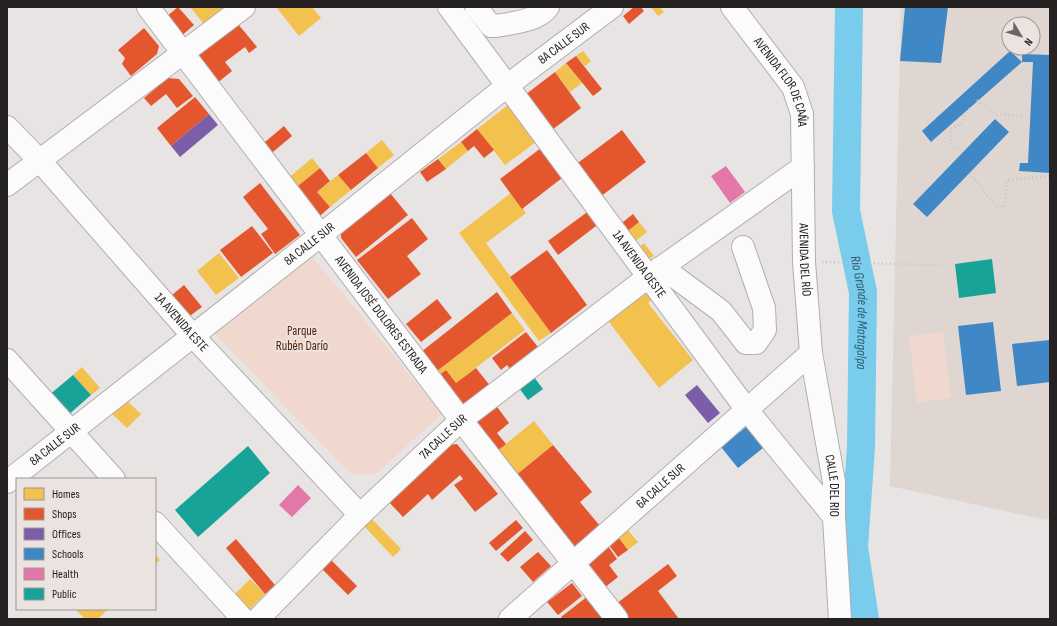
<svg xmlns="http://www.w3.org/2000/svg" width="1057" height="626" viewBox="0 0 1057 626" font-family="'Sofia Sans Condensed',sans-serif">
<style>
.built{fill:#dfd5d1;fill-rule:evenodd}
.green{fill:#f0d8ce}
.homes{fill:#f2c14e}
.shops{fill:#e4572e}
.offices{fill:#7b5ea7}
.schools{fill:#3f88c5}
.health{fill:#e377a8}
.public{fill:#17a398}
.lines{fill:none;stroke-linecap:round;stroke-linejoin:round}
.river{stroke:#79cceb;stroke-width:28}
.minor-casing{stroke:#b2aead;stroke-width:24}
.path{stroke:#c7c5c5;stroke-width:2.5;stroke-dasharray:1 3;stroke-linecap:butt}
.minor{stroke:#fcfbfb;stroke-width:22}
.labels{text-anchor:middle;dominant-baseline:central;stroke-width:4;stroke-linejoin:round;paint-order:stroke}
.street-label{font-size:13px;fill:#252221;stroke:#ebe3e0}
.park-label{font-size:13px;fill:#551e00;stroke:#ebe3e0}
.water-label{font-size:14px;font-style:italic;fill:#2f5f72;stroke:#ebe3e0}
</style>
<rect width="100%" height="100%" fill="#e8e4e3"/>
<path class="built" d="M901,7H1050V514L1047,520L890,486ZM1009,24H1033V48H1009Z"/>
<path class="green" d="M311,255L442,414L376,474H351L213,332Z
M943,332L951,398L917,403L909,336Z"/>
<path class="homes" d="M190,7H224L204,24Z
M276,7H312L321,18L299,36Z
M651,7H660L664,12L658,16Z
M583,51L591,61L585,66L576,56Z
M566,63L582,83L570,92L555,72Z
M508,105L536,142L505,165L477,129Z
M382,140L394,155L378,168L366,153Z
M461,142L468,151L446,169L438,159Z
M312,158L320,168L293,190L285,181Z
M338,175L351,190L330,207L317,192Z
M511,193L526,213L486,243L551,333L539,341L459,233Z
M639,222L647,232L632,244L624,234Z
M644,243L654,256L645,262L636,249Z
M219,253L239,278L216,295L197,271Z
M647,288L655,297L648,303L693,360L659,388L603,314Z
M512,313L525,330L456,383L446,370L434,379L432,375Z
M82,367L100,388L91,395L73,375Z
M124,398L141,414L127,428L110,412Z
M534,421L553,445L515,476L496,452Z
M372,519L401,549L393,557L364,526Z
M627,529L638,542L628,550L618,537Z
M155,554L160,560L155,564Z
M250,579L265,594L250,609L242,611L230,599Z
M75,609H108L98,619H85Z"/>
<path class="shops" d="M178,7L194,25L179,38L160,22Z
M634,7H641L644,11L629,24L623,16Z
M238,24L257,47L249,53L245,47L225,62L232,71L216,84L198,55Z
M144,28L159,46L157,54L131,76L122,64L125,58L118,50Z
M576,56L602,89L593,96L566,63Z
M555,72L581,108L548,133L521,98Z
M168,78L179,79L193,96L177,108L166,94L151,106L144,98Z
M195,97L209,114L171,146L157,128Z
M284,126L292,136L267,157L259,147Z
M477,129L494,150L484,158L474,146L468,151L461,142Z
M622,130L646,162L600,197L575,165Z
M541,148L562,178L522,209L500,179Z
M366,153L378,168L351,190L338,175Z
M438,159L446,169L427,182L420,172Z
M320,168L330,181L317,192L330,207L321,215H314L293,190Z
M260,183L300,235L275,254L261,234L268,229L243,197Z
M390,193L408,215L356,257L341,238V233Z
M590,210L600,223L558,255L548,241Z
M633,214L639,222L624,234L618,226Z
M412,218L428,239L407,256L421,274L388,299L357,260Z
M252,226L273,253L241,277L220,250Z
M547,250L587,305L551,333L510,277Z
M184,285L202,307L183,321L166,300Z
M497,292L512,313L432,375L416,356Z
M437,299L452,318L421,342L406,324Z
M526,332L538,347L510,369L507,365L501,370L492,358Z
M476,368L491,387L462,409L434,379L446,370L456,383Z
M495,404L509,423L497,433L506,444L496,452L475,425L477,417Z
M457,444L498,494L475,512L454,485L463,479L460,475L432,500L428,494L403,517L388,501L447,445Z
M553,445L592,492L580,502L600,526L573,547L515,476Z
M516,520L523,528L496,551L489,543Z
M525,531L533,540L508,562L500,554Z
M618,537L628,550L618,557L608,544Z
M236,539L275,585L265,594L226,548Z
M608,546L617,559L609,565L618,577L604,588L588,567L591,559Z
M538,552L551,566L533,582L520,567Z
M330,559L357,586L348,595L321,568Z
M668,564L677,576L658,591L679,619H628L616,604Z
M572,583L582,596L558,615L547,602Z
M588,596L605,619H563L561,617Z"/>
<path class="offices" d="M209,114L218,125L180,157L171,146Z
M697,385L720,413L708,423L685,395Z"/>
<path class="schools" d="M905,7H948L941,63L900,61Z
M1010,51L1022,62L931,142L922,131Z
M1022,54L1050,55V173L1019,171L1020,163H1028L1033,62H1022Z
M995,119L1009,132L927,217L913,204Z
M993,322L1001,391L966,395L958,326Z
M1050,340V382L1017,386L1012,344Z
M751,423L768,444L738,468L721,447Z"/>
<path class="health" d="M726,166L745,192L730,203L711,176Z
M298,485L311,498L292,517L279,505Z"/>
<path class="public" d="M992,259L996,293L959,298L955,264Z
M73,375L91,395L66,417L48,396Z
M534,377L543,389L528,400L519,388Z
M248,446L270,473L198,537L175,510Z"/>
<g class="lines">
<path class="river" id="s1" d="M849,7L846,211L863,292L861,447L854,547L865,619"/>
<defs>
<g id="minor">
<path id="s2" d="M148,7L461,420L617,619"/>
<path id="s3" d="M449,7L747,410L834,517"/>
<path d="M476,7L491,26H496C512,23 538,21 548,7"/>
<path id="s4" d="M732,7L793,87L802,114L804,262L811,353L834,482V517L840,619"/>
<path id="s5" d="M7,127L40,161L193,336L360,515"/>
<path d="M7,185L244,7"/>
<path d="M660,268L675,277L721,311L746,343H756L765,330L764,308L743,247"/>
<path d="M7,360L114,479"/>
<path id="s6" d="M7,482L321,235L508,85L612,7"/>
<path d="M155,523L243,619"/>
<path id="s7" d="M258,619L360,515L461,420L648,277L803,167"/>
<path id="s8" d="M510,619L811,353"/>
</g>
</defs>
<use href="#minor" class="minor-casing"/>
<path class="path" d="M977,100L996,114L1024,116
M958,149L952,145L950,129L961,124L971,106
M970,173L996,207H1005L1007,180L1050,176
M822,262L941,265"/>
<use href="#minor" class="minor"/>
</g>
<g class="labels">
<g class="street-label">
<text stroke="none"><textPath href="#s6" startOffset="709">8A CALLE SUR</textPath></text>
<text stroke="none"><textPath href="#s4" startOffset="91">AVENIDA FLOR DE CAÑA</textPath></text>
<text stroke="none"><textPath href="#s6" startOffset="385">8A CALLE SUR</textPath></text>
<text stroke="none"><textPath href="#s4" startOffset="275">AVENIDA DEL RÍO</textPath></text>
<text stroke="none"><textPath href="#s3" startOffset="320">1A AVENIDA OESTE</textPath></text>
<text stroke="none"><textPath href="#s2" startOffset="386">AVENIDA JOSÉ DOLORES ESTRADA</textPath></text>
<text stroke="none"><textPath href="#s5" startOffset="262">1A AVENIDA ESTE</textPath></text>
<text stroke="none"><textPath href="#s7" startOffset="260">7A CALLE SUR</textPath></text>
<text stroke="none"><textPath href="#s6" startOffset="61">8A CALLE SUR</textPath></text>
<text stroke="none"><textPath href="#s8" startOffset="201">6A CALLE SUR</textPath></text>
<text stroke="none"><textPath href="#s4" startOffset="503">CALLE DEL RIO</textPath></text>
</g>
<g class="park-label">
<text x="302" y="331">Parque<tspan x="302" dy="15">Rubén Darío</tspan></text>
</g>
<g class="water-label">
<text stroke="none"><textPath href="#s1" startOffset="307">Río Grande de Matagalpa</textPath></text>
</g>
</g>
<rect width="1057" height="626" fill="none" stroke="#252221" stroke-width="16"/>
<rect x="16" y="478" width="140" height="132" fill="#ebe3e0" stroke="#9c9694"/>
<rect x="24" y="488" width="20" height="12" fill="#f2c14e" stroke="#9c9694"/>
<text x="52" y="498" font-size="12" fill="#252221">Homes</text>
<rect x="24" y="508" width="20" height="12" fill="#e4572e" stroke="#9c9694"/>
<text x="52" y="518" font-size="12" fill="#252221">Shops</text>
<rect x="24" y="528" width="20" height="12" fill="#7b5ea7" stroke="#9c9694"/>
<text x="52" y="538" font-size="12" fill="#252221">Offices</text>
<rect x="24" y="548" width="20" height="12" fill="#3f88c5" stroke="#9c9694"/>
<text x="52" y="558" font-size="12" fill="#252221">Schools</text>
<rect x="24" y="568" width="20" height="12" fill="#e377a8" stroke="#9c9694"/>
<text x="52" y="578" font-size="12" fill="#252221">Health</text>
<rect x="24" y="588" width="20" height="12" fill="#17a398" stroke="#9c9694"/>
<text x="52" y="598" font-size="12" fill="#252221">Public</text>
<g transform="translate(1021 36) rotate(128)"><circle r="19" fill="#ebe3e0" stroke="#9c9694"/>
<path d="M0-3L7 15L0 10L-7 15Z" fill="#696665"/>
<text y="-6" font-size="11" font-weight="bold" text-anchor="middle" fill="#252221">N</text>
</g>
</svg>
